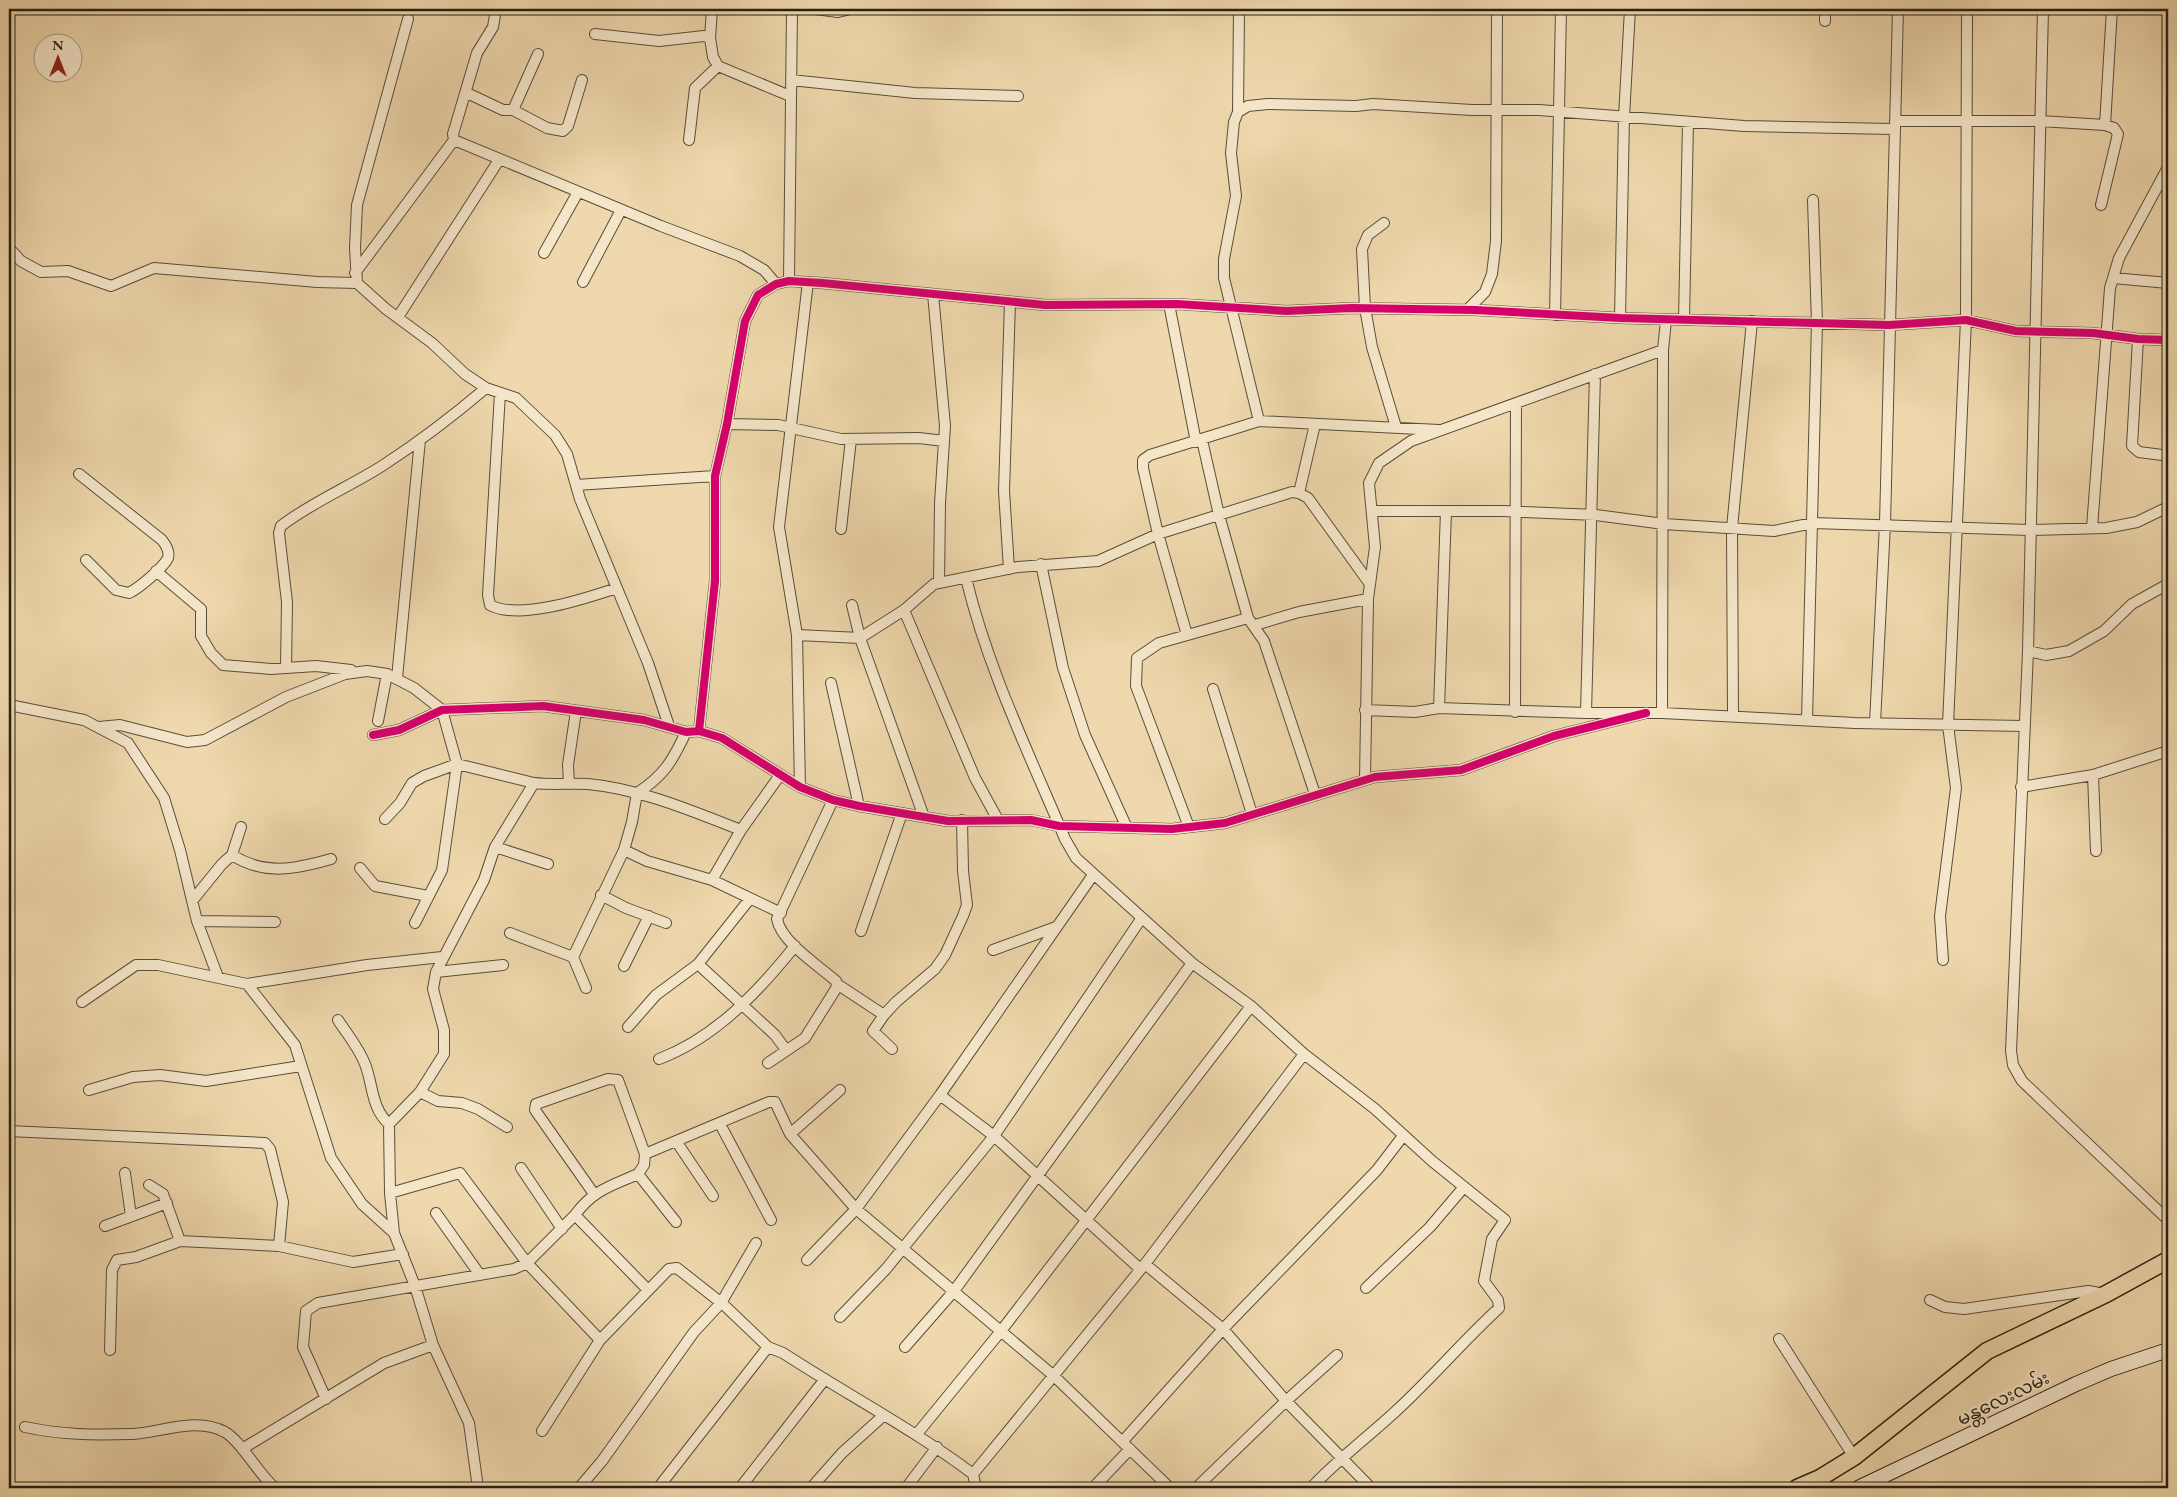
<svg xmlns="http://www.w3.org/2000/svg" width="2177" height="1497" viewBox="0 0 2177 1497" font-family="'EB Garamond','Noto Sans Myanmar',serif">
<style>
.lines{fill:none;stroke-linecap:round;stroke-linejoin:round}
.minor-casing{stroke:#5a4d3a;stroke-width:12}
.secondary-casing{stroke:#291f14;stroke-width:16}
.primary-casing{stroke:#291f14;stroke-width:19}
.minor{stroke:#f5e6ca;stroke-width:10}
.secondary{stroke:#f5e6ca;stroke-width:14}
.primary{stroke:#efd8ad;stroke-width:16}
.cycleway-casing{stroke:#f5e6ca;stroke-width:11}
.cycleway{stroke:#d6006c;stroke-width:8}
.labels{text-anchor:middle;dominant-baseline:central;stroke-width:4.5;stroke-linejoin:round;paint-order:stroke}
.street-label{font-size:18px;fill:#291f14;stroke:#f5e6ca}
</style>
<rect width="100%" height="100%" fill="#efd8ad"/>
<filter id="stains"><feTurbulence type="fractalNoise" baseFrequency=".004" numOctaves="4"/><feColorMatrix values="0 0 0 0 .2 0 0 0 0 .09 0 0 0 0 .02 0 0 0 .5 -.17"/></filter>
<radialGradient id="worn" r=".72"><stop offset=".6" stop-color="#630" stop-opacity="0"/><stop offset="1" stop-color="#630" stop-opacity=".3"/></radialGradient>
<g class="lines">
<defs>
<path id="minor" d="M496,9L493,27L477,53L453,134L454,140L661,226L740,256L764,270L776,284
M815,9L838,12L850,9
M2043,9L2028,651L2011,1051L2013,1065L2022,1081L2168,1220
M408,19L357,205L355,248L357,283L386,309L432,343L465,374L486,388L516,398L555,435L567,454L580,499L648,663L669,726
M1825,21V9
M595,34L659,41L704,36L710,38L713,57L718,66L790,96
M710,38L712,9
M791,80L915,93L1018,96
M467,93L503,110H513L538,54
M513,110L547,128L563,131L568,126L582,80
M1238,112L1239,9
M1895,121H2040L2105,125L2114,128L2118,134L2101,205
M2105,125L2112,9
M689,140L695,88L718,66
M1384,223L1368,235L1362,249L1365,308L1372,347L1396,427
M9,248L21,261L41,272L68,271L111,286L154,268L317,282L357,283
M544,253L578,192
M355,273L454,140
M2113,278L2168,283
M789,281L792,9
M583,282L621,210
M933,294L945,426L940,503L939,583
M1169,304L1196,442
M1467,310L1485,292L1492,274L1496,241L1497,9
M1555,315L1561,9
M398,317L499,160
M1620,318L1624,117L1630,9
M1684,320L1688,122
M2138,339L2132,446L2139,452L2162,455
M500,393L488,595L490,605C519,621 587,598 617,588
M1259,421L1224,278V259L1236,196L1231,153L1234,122L1238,112L1248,106L1268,104L1356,106L1373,104L1472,110H1539L1744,126L1894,129
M727,424L778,425L841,439L919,438L944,441
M1202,440L1219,515L1248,618L1264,641L1315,794
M79,474L162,540C166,545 170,551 168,558C163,568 139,588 129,593L116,590L86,560
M576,485L715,476
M1299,493L1315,424
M1373,511H1503L1596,515L1664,524L1774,531L1813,523L2030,530L2106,528L2137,522L2168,507
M1446,511L1439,708L1586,713H1662L1855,723L2024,726
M2092,528L2110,288L2119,258L2168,167
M841,529L851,439
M1041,564L1063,668L1085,735L1127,828
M1009,569L1004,491L1010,302
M156,571L201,609V636L211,653L223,665L271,669L316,666L351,670
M966,578C988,670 1029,753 1065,839L1076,858L1192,963L1251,1006L1304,1054L1375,1109L1432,1161L1505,1220L1492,1239L1484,1281L1498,1300L1499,1308C1463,1341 1432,1378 1396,1411C1368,1437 1337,1460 1311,1488
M852,605L860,638L924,817
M904,610L975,778L998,820
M1255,625L1299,612L1368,599
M797,635L860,638L904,610L934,584L1018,567L1098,561L1158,534L1292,492L1299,493L1308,498L1370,584
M1187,635L1158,534L1143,468V460L1150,455L1259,421L1439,430
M2028,651L2046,655L2069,651L2104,631L2132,604L2168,584
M286,668L287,602L279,533L281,526C312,502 349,487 382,466C419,442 453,416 486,388
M397,678L420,440
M831,683L859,806
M1213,689L1252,814
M9,705L84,720L128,743L164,798L180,850L197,921L218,977
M1365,710L1415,712L1439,708
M1515,712L1516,404
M1586,713L1595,374
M1662,713L1663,350L1666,320
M1733,716L1732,528L1752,321
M1807,720L1817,323L1813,200
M378,721L387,674
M1875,723L1885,524L1898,9
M99,727L120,725L187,742L205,740L286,697L345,674L367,671L387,674L414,688L442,710L457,764L442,870L415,923
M699,731L715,581V476L727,424L745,321L758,295L776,284L789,281L822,283L1045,305L1177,304L1286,311L1352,308L1475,310L1620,318L1889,325L1966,320L2016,331L2093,333L2138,339L2168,340
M373,735L399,730L442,710L543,706L644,720L686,732L699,731L722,738L800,787L833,800L859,806L948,821L1031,820L1059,826L1172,829L1225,823L1375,777L1461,770L1554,736L1646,713
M2093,775L2096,851
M1365,780L1368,599L1375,547L1369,483L1379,463L1411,441L1663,350
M569,784L568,765L576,711
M800,787L797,635L779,527L808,282
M2021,787L2093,775L2168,751
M385,819L400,803L412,783L424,776L457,764L534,783
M1189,827L1136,686L1137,658L1159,643L1248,618
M495,847L548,864
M624,850L647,861L712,880L781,913
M232,855L241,827
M360,868L375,886L428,896
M712,880L741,830L780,775
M601,895L626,908L666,923
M192,901L222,864L232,855C265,876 296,869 331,859
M197,921L275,922
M861,931L902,813
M510,933L573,957L586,988
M993,950L1056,927
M573,957L624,850L632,822L637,793C664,776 673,760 686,732
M1943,960L1940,916L1956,788L1948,725L1966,320L1967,9
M698,964L775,1035L786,1050
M624,966L649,916
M436,972L503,965
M247,984L295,1045L331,1158L362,1204L394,1233
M837,984L884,1015L896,1002L935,969L945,955L963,916L967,905L963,871L962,820
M82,1002L136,965H158L247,984L367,965L442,957
M884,1015L873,1031L892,1049
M338,1020C347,1034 359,1048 365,1064C373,1084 371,1108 389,1124
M628,1027L656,995L698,964L749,900
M659,1059C715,1038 758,992 795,946
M768,1063L805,1038L837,987L836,981C819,966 781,942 777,919L833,800
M89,1090L133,1077L160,1075L206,1081L301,1066
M420,1092L438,1101L462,1103L478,1109L507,1127
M940,1095L994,1136L1139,1268
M720,1124L771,1220
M9,1131L265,1143L270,1149L283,1202L279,1246
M790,1134L840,1090
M676,1141L713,1196
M645,1154L769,1102H775L790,1134L856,1209L1054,1376L1170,1488
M521,1168L562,1229
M125,1173L131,1216
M149,1185L163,1194L180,1241
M390,1193L460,1173L527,1263L600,1340
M594,1194L535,1110L536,1104L608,1079L618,1080L645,1154L644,1165L638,1174
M436,1213L480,1275
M575,1215C593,1190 611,1186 638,1174L676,1222
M105,1226L167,1203
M807,1260L856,1209L940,1095L1093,875
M1145,1264L1223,1329L1286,1401L1371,1488
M1366,1288L1430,1227L1464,1187
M1930,1300L1945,1307L1964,1309L2088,1291L2105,1294
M840,1317L886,1269L994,1136L1141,919
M1779,1339L1854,1457
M905,1347L954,1291L1192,963
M110,1350L112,1270L117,1260L136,1257L180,1241L279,1246L353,1262L403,1254
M326,1399L303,1347L306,1311L318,1303L514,1269L527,1263L575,1215L648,1290
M25,1427C62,1435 93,1435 131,1434C160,1433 196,1416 225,1432C242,1442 258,1474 275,1488
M542,1431L600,1340L669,1269L677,1268L724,1305L768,1347L783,1353C846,1394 913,1429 973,1474L1145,1264L1304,1054
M916,1435L1001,1331L1251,1006
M1123,1441L1223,1329L1377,1170L1403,1136
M242,1449L384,1363L433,1345
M973,1474L976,1488
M478,1488L469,1423L433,1345L415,1286L394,1233L390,1193L389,1124L420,1092L444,1054V1030L433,989L436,972L484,880L495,847L534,783C552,785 570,783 588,784C641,789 692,811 741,830
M579,1488L602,1461L694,1332L721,1303L756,1243
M658,1488L768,1347
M740,1488L825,1379
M811,1488L842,1453L883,1416
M906,1488L937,1447
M1093,1488L1130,1449
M1196,1488L1286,1401L1337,1355"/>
<path id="secondary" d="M1858,1488L2076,1384L2111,1369L2168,1350"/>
<path id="primary" d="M1797,1488L1820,1478L1854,1457L1987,1351L2106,1294L2168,1260"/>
</defs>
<use href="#minor" class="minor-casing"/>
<use href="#secondary" class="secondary-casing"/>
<use href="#primary" class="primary-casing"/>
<use href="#minor" class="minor"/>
<use href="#secondary" class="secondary"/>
<use href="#primary" class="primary"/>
<defs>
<path id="cycleway" d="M699,731L715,581V476L727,424L745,321L758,295L776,284L789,281L822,283L1045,305L1177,304L1286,311L1352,308L1475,310L1620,318L1889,325L1966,320L2016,331L2093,333L2138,339L2168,340
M373,735L399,730L442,710L543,706L644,720L686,732L699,731L722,738L800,787L833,800L859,806L948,821L1031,820L1059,826L1172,829L1225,823L1375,777L1461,770L1554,736L1646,713"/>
</defs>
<use href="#cycleway" class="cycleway-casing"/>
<use href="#cycleway" class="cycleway"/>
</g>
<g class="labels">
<g class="street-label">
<text transform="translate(2003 1398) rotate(-26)">မန္တလေးလမ်း</text>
</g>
</g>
<rect width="2177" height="1497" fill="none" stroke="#efd8ad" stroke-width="30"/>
<rect x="10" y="10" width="2157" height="1477" fill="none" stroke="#291f14" stroke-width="2.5"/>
<rect x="15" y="15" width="2147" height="1467" fill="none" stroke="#291f14"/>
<g transform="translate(58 58)"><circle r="24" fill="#f5e6ca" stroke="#a39681"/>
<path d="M0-4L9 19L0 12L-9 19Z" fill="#8f2418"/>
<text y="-8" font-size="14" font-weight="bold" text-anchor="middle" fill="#291f14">N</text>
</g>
<rect width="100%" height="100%" filter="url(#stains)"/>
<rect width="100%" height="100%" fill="url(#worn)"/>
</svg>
